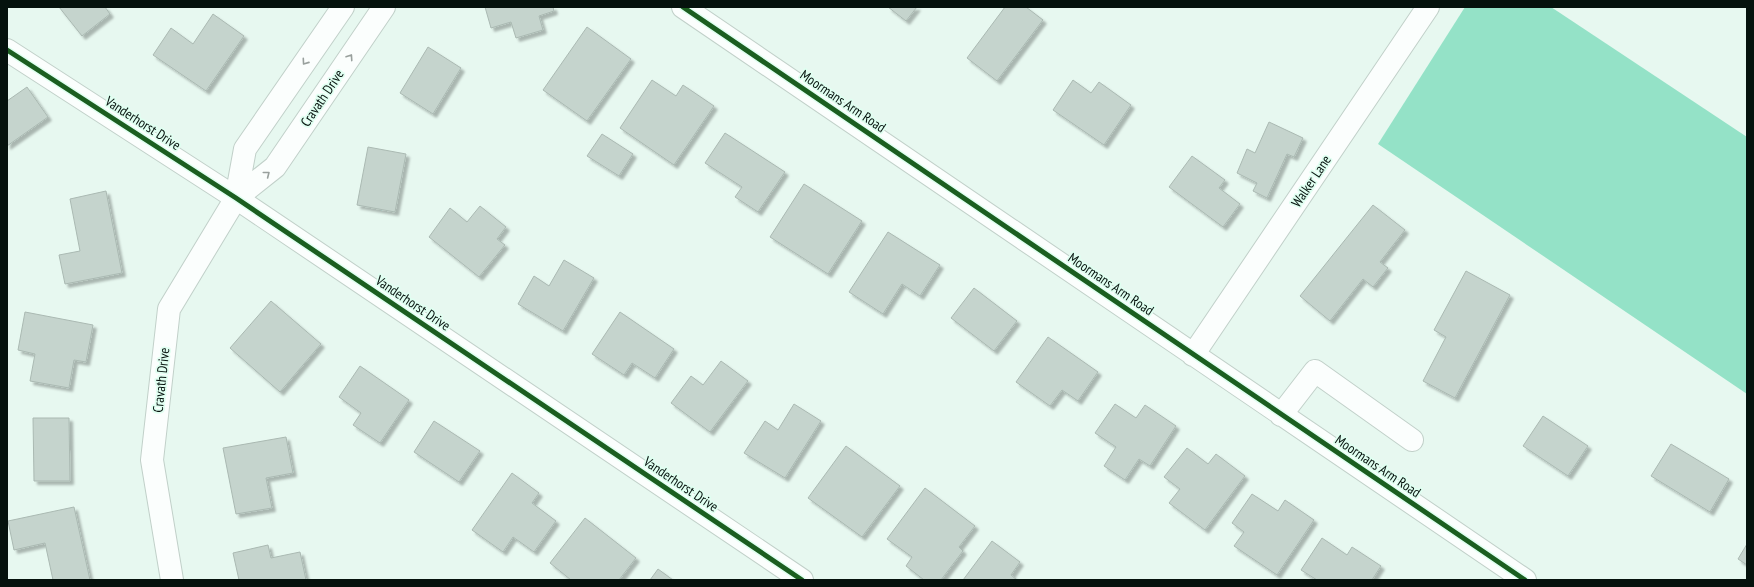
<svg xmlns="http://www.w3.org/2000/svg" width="1754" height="587" viewBox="0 0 1754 587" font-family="'PT Sans Narrow',sans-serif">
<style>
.forest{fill:#94e2c7}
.building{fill:#c5d4cd;stroke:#aab9b2;filter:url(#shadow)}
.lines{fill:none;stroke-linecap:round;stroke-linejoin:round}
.minor-casing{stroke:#c1d0c9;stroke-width:24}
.minor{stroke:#fbfefd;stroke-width:22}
.cycleway-casing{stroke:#e0fff1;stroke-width:8}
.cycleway{stroke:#1b5e20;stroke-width:5}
.oneway{stroke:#99a09d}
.labels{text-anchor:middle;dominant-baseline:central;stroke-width:3.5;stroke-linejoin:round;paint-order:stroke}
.street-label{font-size:14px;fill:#05120d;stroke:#e0fff1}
</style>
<defs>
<filter id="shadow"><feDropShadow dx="3.5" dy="3.5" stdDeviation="1" flood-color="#0004"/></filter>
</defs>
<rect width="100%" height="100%" fill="#e7f8f0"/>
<path class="forest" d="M1465,7H1551L1747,137V394L1378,144Z"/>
<path class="building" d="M59,7H105L110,14L82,36Z
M485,7H553L554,11L539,16L543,30L516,38L511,22L491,28Z
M888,7H917L906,21Z
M1005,7H1026L1043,20L997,81L967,58Z
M213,14L244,36L206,91L153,55L171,28L193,44Z
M587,27L631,59L587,121L543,90Z
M428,47L461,68L433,114L400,93Z
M652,80L676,96L683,85L714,106L674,165L620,128Z
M1073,80L1091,93L1099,82L1131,105L1104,145L1053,110Z
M27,87L48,117L7,146V101Z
M1269,122L1303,138L1294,157L1287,154L1267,198L1253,191L1257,183L1237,173L1247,149L1255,153Z
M725,133L785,172L758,212L735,197L742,187L705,163Z
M602,134L633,154L619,176L587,156Z
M368,147L406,154L395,212L357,205Z
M1192,156L1225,180L1219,188L1240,204L1223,227L1169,187Z
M804,184L862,221L828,274L770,237Z
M106,191L122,273L65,284L59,255L80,251L70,199Z
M1373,205L1405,230L1380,262L1388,268L1373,287L1363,279L1330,321L1300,296Z
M480,206L506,227L497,239L505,245L479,277L429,237L450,208L467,222Z
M888,232L940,265L920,296L902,284L883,314L849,292Z
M564,260L594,278L563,331L518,304L534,276L549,286Z
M1466,271L1510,295L1455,398L1423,381L1446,337L1434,330Z
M974,288L1017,321L994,351L951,318Z
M271,301L321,344L280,392L230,348Z
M25,312L93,325L86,362L74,360L69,388L30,381L35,354L18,350Z
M620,312L674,349L655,378L632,363L624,375L592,354Z
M1048,337L1098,372L1078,401L1062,390L1050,406L1016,382Z
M721,361L748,381L710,432L671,403L691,376L703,385Z
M360,366L409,400L380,443L353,425L361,413L339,397Z
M794,404L821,421L785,478L744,453L765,421L778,430Z
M1115,404L1136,418L1145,405L1176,426L1150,466L1139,459L1125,480L1104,466L1116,447L1095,433Z
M1543,416L1588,446L1568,476L1523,446Z
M33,418H69L70,481H34Z
M434,421L480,451L459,482L414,452Z
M286,437L293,473L266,478L272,508L236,514L223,448Z
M1671,444L1729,479L1710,512L1651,476Z
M846,446L900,486L862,537L808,498Z
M1187,448L1208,464L1216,454L1245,476L1205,530L1169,503L1180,489L1164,477Z
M512,473L539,493L532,503L556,521L534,552L513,537L503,552L472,530Z
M925,488L975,526L959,547L963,551L941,580H924L906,566L912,557L887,539Z
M1252,494L1278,511L1285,500L1314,520L1277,575L1234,546L1244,532L1232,523Z
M74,507L90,580H53L45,543L14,550L8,521Z
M585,518L636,558L619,580H571L550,563Z
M1322,538L1347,555L1352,547L1381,566L1372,580H1317L1301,570Z
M992,541L1020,562L1011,575L1017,580H963Z
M1747,544V565L1738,559Z
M268,545L271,558L300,552L306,580H239L233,553Z
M658,569L673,580H650Z"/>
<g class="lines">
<defs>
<path id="minor" d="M683,7L1525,580
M7,50L236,198L802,580
M236,198L245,149L343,7
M1193,355L1428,7
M1281,415L1315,371L1412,440
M172,580L152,460L169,309L236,198L275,167L384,7"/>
</defs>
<use href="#minor" class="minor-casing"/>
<use href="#minor" class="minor"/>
<defs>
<path id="cycleway" d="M683,7L1525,580
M7,50L236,198L802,580"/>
</defs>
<use href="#cycleway" class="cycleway-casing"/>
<use href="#cycleway" class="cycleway"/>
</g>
<defs><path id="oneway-chevron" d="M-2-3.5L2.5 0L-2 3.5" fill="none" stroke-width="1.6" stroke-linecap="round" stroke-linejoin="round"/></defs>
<g class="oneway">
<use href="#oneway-chevron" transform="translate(350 57) rotate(-56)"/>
<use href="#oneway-chevron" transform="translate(305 62) rotate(125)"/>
<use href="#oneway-chevron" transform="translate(267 174) rotate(-38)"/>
</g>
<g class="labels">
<g class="street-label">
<text transform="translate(322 98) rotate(-56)">Cravath Drive</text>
<text transform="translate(843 101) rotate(34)">Moormans Arm Road</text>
<text transform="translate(143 123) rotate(33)">Vanderhorst Drive</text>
<text transform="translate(1311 181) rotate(-56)">Walker Lane</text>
<text transform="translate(1111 284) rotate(34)">Moormans Arm Road</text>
<text transform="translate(413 303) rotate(34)">Vanderhorst Drive</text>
<text transform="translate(161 380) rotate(-84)">Cravath Drive</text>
<text transform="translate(1378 466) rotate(34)">Moormans Arm Road</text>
<text transform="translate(681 484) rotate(34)">Vanderhorst Drive</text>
</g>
</g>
<rect width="1754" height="587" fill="none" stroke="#05120d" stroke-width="16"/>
</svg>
